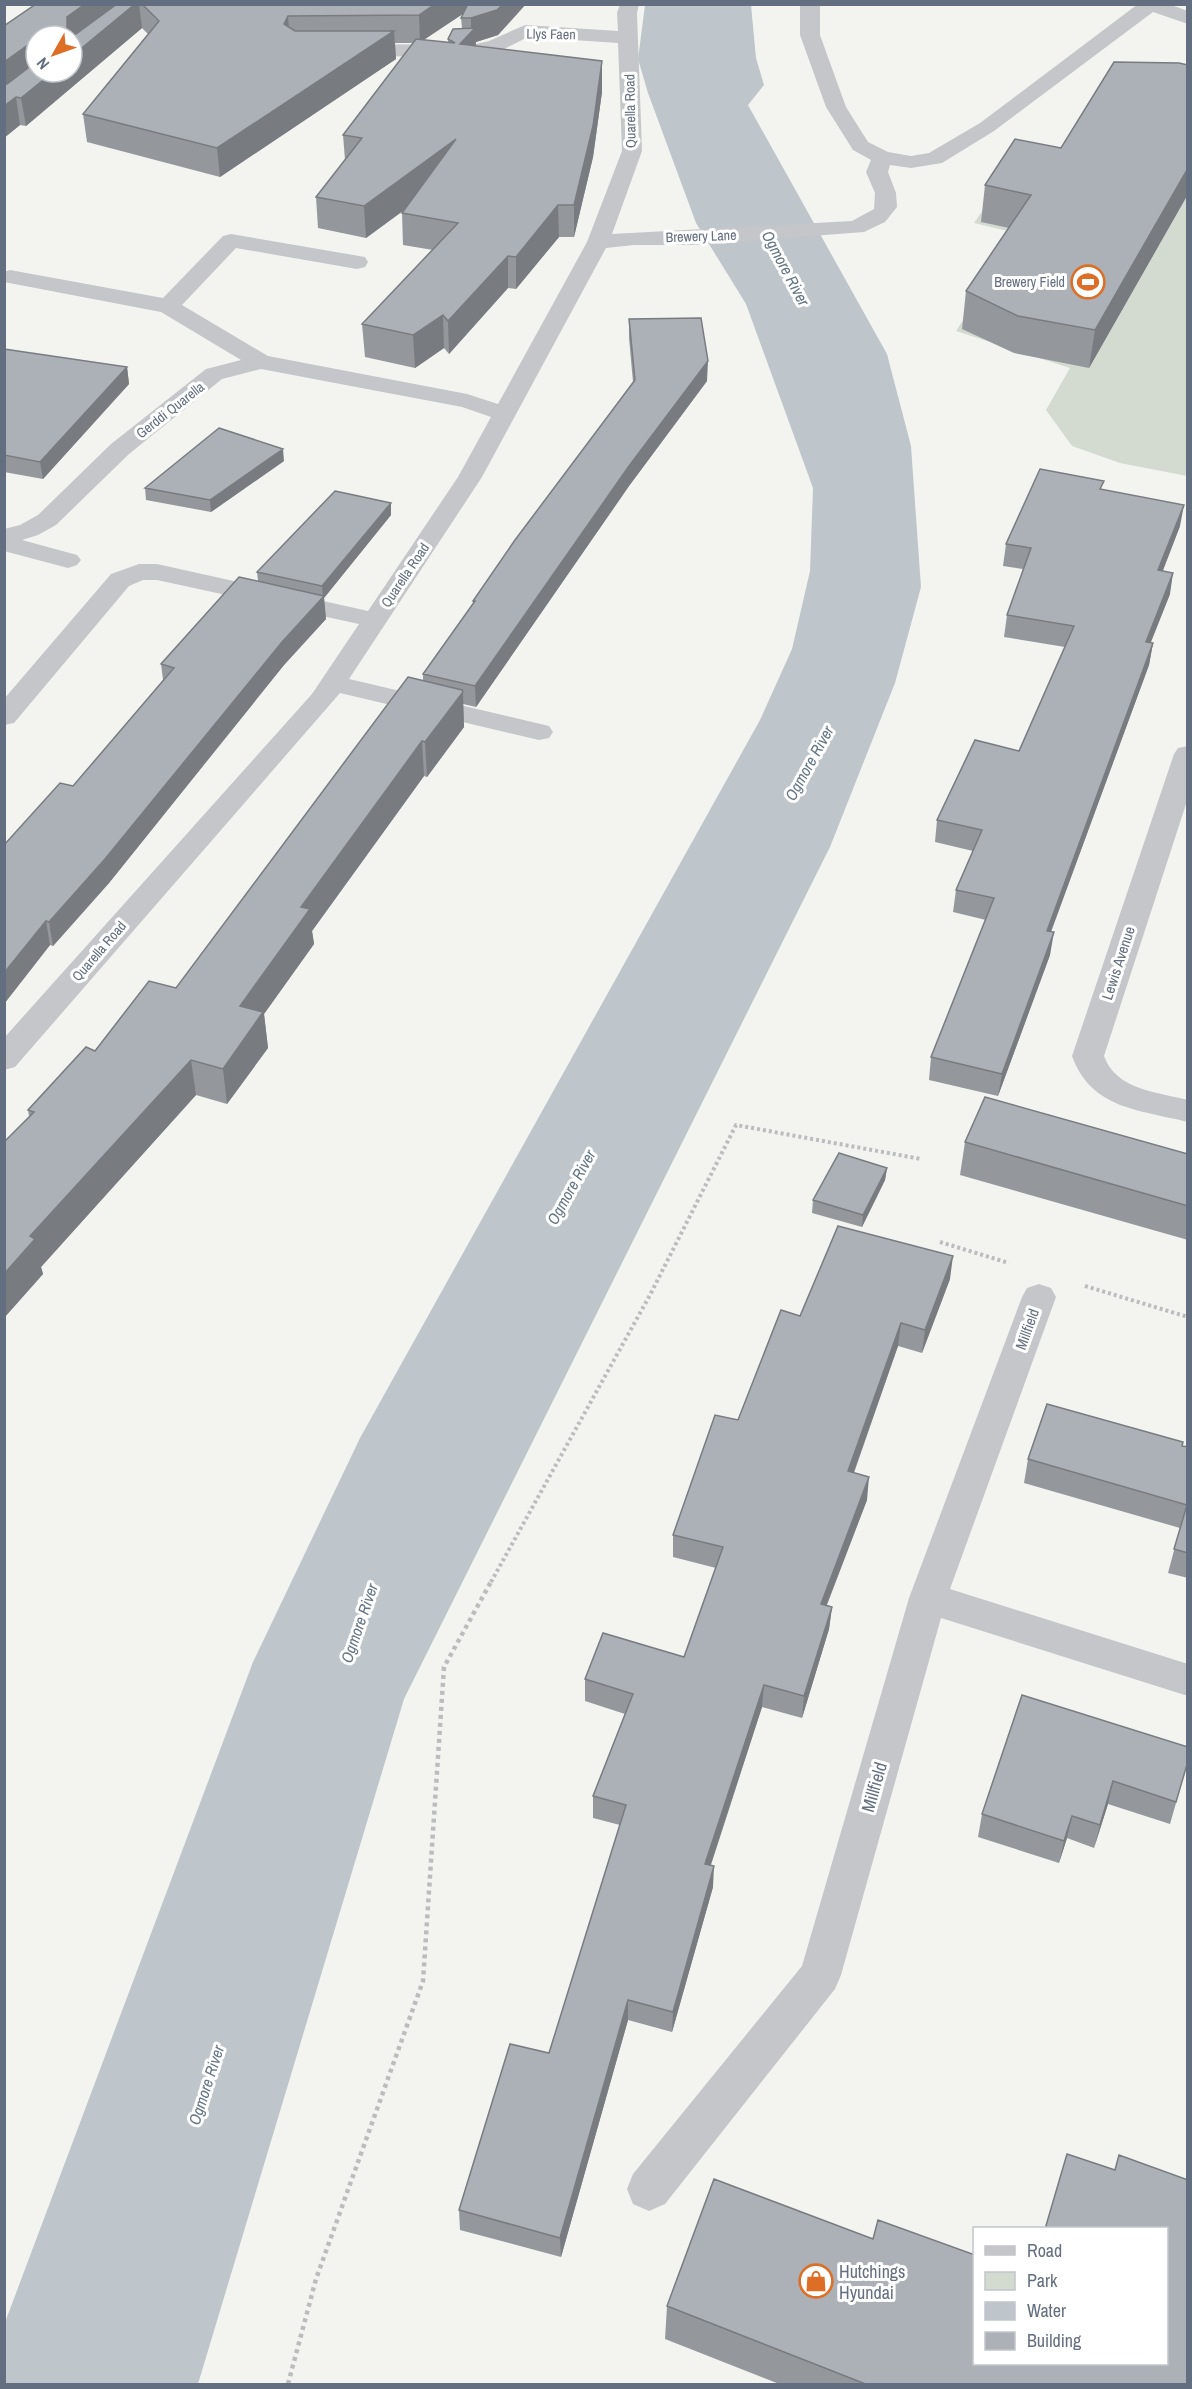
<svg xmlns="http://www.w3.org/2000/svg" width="1192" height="2389" viewBox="0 0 1192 2389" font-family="'Archivo Narrow',sans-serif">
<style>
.green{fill:#d3dbd1}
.water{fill:#bec6cc}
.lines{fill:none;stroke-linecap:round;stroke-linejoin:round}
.path-far1{stroke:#bbbcbf;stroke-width:4;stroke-dasharray:3 3;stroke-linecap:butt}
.path{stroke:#bbbcbf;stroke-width:4.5;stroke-dasharray:4 4;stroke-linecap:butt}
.minor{fill:#c4c6ca;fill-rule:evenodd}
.wall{fill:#94989d;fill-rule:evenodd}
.shaded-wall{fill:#787c80}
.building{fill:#acb1b7;stroke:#787c80;stroke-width:1.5}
.labels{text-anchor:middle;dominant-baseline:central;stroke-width:6;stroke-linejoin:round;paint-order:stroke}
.far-street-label{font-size:14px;fill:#636f80;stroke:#fff}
.far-poi-label{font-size:14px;fill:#636f80;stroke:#fff;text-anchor:end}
.street-label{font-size:15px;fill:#636f80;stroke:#fff}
.water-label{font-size:16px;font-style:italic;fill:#637685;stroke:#fff}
.near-street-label{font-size:18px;fill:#636f80;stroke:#fff}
.near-poi-label{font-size:18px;fill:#636f80;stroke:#fff;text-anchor:start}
</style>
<rect width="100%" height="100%" fill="#f3f4f0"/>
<path class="green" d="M1187,99V476L1120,463L1072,446L1046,410L1070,368L956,331L1020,234L974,223L1009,172Z"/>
<path class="water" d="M645,5H751L756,58L764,85L748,105L887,354L911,446L921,587L895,683L830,847L404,1699L198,2384H5L4,2325L253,1662L360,1438L760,720L792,649L810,571L813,488L746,304L696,223L648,93L638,59Z"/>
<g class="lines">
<path class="path-far1" d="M940,1242L1009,1263
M1085,1286L1188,1317
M491,1582L650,1295L736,1125L921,1159"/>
<path class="path" d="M288,2384L316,2279L423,1981L444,1667L492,1580"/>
<path class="minor" d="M620,4H639L637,13L642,151L612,234L852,221L874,209L875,193L866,172L871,160L853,150L826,107L800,35V4H820V35L846,107L868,142L888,152L911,156L929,153L980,123L1138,4H1168L1188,11V24L1153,12L994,131L942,163L911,168L890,165L888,172L896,193L897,207L885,222L864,232L692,245H634L606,248L482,477L349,679L549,726L553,732L549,738L539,740L340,693L15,1067L4,1070V1038L312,694L359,624L157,580H143L129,586L14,723L4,725V699L111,574L139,564H157L368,611L458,477L491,417L462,407L261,369L222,379L129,454L56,525L38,535L22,540L77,555L81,560L77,565L68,568L4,551V529L20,525L38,515L111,444L206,369L241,360L161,312L4,282V272L10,270L163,298L223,236L231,234L365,257L368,262L365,267L357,269L236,248L182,305L268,356L467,394L498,404L587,242L622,151L618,43L528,37L502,50L472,57L351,56L344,54L341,50L344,46L351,44L472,45L489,41L525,25L618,31L617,13Z
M1188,746V798L1104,1056C1116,1090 1157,1092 1188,1100V1122C1140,1110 1091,1109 1072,1056L1174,754L1178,748Z
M1039,1284L1051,1288L1056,1297L950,1589L1188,1664V1696L941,1618L841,1975L835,1989L665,2204L649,2211L633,2204L627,2189L633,2174L802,1966L909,1598L1022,1297L1027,1288Z"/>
</g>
<path class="wall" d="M36,4H526L498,35L476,42V46L602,92L593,157L574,237H559L516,289L508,288L449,354L444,348L415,368L365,357L362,324L433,250L403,245L402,213L403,211L366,238L318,228L316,197L345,160L343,135L413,43H395L396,59L220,177L87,142L83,114L148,34L142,28L26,126L20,125L4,138ZM464,13L461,18L462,28L448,39V43L424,40ZM36,36H72L36,72Z
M1188,65V194L1089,368L1014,353L962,329L966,291L1009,228L981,222L985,185L1061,148Z
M629,319L707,381L629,486L476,707L463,704L464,727L427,777L424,776L312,931L314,944L264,1014L268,1048L227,1104L196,1095L41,1267L43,1274L4,1318L29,1116L28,1110L95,1051L176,988L423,681V674L473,605V601L633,382L629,338Z
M4,349L127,367L129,384L43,479L4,472Z
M284,461L211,512L146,500L145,488Z
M1103,490L1180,526L1163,570L1170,594L1151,642L1153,643L1149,665L1051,932L1050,955L998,1096L929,1080L931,1057L986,920L953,912L956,890L973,851L935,842L937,820L1019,751L1065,647L1004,637L1007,615L1023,569L1003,566L1006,544Z
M391,503V515L324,598L326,619L284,665L109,883L53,946L50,945L4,1004V845L73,786L163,680L161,664L258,581L257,572Z
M965,1142L1188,1154V1240L960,1175Z
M887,1168L885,1180L862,1227L812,1213L813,1200Z
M950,1279L922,1353L898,1346L854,1473L867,1500L827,1605L832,1607L829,1629L802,1718L762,1707L711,1865L713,1887L672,2032L628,2020L561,2257L460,2230L459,2210L549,2053L620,1825L593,1818V1796L625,1714L585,1701V1679L684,1657L716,1568L673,1557V1535L738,1420L800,1316Z
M1182,1446L1188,1447V1578L1168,1573L1180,1528L1024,1483L1028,1459Z
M1188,1761L1170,1824L1108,1804L1094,1848L1067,1838L1059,1863L978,1837L982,1814Z
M1119,2155L1188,2385H782L665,2339L667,2306L873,2239L975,2364L1115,2170Z"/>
<path class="shaded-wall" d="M85,4H127L72,43L67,36V17Z
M135,4H139L142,28L26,126L21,98L53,72H72V56Z
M435,4H475V6L420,42L419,15Z
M503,4H526L498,35L476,42V58L460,44L471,32V18Z
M288,16L290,44L284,24Z
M394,31L396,59L220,177L217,148Z
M32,42L36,70L4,93V62Z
M602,61V92L593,157L574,237V205Z
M16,97L20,125L4,138V106Z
M456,139L457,171L366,238L364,206Z
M1188,168V194L1089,368L1095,330Z
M558,205L559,237L516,289V257Z
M508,256V288L449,354L448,321Z
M443,315L444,348L415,368L413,335Z
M708,361L707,381L629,486L476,707L475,686L629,466Z
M127,367L129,384L43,479L40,462Z
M283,449L284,461L211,512L210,500Z
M391,503V515L324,598L326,619L284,665L109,883L53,946L49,922L282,642L323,597L322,586Z
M1184,505L1180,526L1155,591L1158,570Z
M1173,573L1170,594L1142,664L1146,642Z
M1153,643L1149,665L1043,953L1047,931Z
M463,692L464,727L427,777L425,742Z
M422,741L424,776L312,931L314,944L264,1014L268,1048L227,1104L223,1069L240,1006L301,907Z
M46,921L50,945L4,1004V973Z
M1054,932L1050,955L998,1096L1002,1074Z
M191,1060L196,1095L41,1267L43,1274L4,1318V1274L30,1236Z
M887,1168L885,1180L862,1227L863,1215Z
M953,1256L950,1279L922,1353L925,1330Z
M901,1323L898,1346L846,1494L848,1471Z
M869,1477L867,1500L818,1627L821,1604Z
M832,1607L829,1629L802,1718L804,1696Z
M764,1685L762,1707L704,1885L705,1864Z
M1113,1781L1108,1804L1094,1848L1100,1825Z
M1072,1816L1067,1838L1059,1863L1064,1841Z
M714,1866L713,1887L672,2032L673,2012Z
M628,2000V2020L561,2257L560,2238Z"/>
<path class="building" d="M36,4H85L67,17V35L76,34L117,4H135L72,56V36H36V43L32,42L4,62V26Z
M142,4H435L419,15L288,16L284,24L295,31H394L217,148L83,114L159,21Z
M468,4H503L497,10L471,18H461Z
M475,28L460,44L602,61L593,126L574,205H558L516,257L508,256L448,321L443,315L413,335L362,324L458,223L402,213L456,139L364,206L316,197L362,138L343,135L416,39L455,43L448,39L453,29Z
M36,62V72H53L21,98L16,97L4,106V85L7,84Z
M1114,62L1179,63L1188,65V168L1095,330L1018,316L966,291L1031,195L985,185L1015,139L1061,148Z
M701,318L708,361L629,466L475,686L423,674L475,601H473L515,540L635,380L629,319Z
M4,349L127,367L40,462L4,455Z
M219,428L283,449L210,500L145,488Z
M1040,469L1104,481L1100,489L1184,505L1158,570L1173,573L1146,642L1153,643L1047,931L1054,932L1002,1074L931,1057L994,898L956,890L982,830L937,820L975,740L1019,751L1074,626L1007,615L1031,548L1006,544Z
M335,491L391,503L322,586L257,572Z
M239,577L324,596L282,642L105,859L49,922L46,921L4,973V845L60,783L73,786L174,668L161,664Z
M408,677L462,690L463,692L425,742L422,741L301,907L310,909L240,1006L263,1012L223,1069L191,1060L30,1236L35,1239L4,1274V1142L34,1112L28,1110L86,1047L95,1051L149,981L176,988Z
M985,1097L1188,1154V1206L965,1142Z
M839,1153L887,1168L863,1215L813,1200Z
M838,1226L953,1256L925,1330L901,1323L848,1471L869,1477L821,1604L832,1607L804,1696L764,1685L705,1864L714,1866L673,2012L628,2000L560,2238L459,2210L510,2044L549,2053L626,1805L593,1796L633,1694L585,1679L603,1633L684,1657L723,1547L673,1535L715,1415L738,1420L781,1310L800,1316Z
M1047,1404L1183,1442L1182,1446L1188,1447V1553L1174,1549L1187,1505L1028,1459Z
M1022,1695L1188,1747V1761L1176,1802L1113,1781L1100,1825L1072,1816L1064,1841L982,1814Z
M1067,2154L1115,2170L1119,2155L1188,2180V2385H868L667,2306L714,2179L873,2239L878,2220L975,2255V2364H1167V2229H1045Z"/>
<defs>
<symbol id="stadium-ring" viewBox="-11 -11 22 22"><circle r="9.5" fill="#fff" stroke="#de6e25" stroke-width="1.5"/><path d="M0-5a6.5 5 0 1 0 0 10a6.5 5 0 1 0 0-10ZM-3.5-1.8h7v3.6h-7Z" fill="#de6e25"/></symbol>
<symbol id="shop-ring" viewBox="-11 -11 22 22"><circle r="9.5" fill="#fff" stroke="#de6e25" stroke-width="1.5"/><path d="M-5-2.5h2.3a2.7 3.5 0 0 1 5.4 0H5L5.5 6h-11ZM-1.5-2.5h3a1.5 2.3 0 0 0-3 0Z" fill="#de6e25"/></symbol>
</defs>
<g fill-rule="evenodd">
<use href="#stadium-ring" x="1069" y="263" width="38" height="38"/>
<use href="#shop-ring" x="797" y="2262" width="38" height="38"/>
</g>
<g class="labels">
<g class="far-street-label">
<text transform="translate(551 34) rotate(1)">Llys Faen</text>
<text transform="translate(630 111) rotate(-91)">Quarella Road</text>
<text transform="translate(701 236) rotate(-2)">Brewery Lane</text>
<text transform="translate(170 410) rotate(-38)">Gerddi Quarella</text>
<text transform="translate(405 575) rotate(-56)">Quarella Road</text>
<text transform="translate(99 951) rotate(-49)">Quarella Road</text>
</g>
<g class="far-poi-label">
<text x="1065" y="282">Brewery Field</text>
</g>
<g class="street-label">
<text transform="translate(1118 963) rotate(-72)">Lewis Avenue</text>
<text transform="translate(1027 1329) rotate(-70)">Millfield</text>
</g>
<g class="water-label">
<text transform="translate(786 268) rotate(62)">Ogmore River</text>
<text transform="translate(809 763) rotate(-61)">Ogmore River</text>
<text transform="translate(571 1187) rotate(-61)">Ogmore River</text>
<text transform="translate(359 1623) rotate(-71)">Ogmore River</text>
<text transform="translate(206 2085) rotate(-72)">Ogmore River</text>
</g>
<g class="near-street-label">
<text transform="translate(874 1787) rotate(-74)">Millfield</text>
</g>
<g class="near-poi-label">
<text x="839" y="2271">Hutchings<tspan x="839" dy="21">Hyundai</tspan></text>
</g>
</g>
<rect width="1192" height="2389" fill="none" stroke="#636f80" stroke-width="12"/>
<rect x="973" y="2227" width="195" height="138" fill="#ffffff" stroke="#c1c5cc" stroke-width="1.5"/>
<rect x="985" y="2246" width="30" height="9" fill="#c4c6ca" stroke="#c1c5cc" stroke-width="1.5"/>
<text x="1027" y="2257" font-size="18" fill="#636f80">Road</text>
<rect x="985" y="2272" width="30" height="18" fill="#d3dbd1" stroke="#c1c5cc" stroke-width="1.5"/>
<text x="1027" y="2287" font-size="18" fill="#636f80">Park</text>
<rect x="985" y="2302" width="30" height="18" fill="#bec6cc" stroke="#c1c5cc" stroke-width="1.5"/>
<text x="1027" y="2317" font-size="18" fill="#636f80">Water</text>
<rect x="985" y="2332" width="30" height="18" fill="#acb1b7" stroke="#c1c5cc" stroke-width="1.5"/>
<text x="1027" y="2347" font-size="18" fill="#636f80">Building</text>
<g transform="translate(54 54) rotate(230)"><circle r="28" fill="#ffffff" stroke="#c1c5cc" stroke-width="1.5"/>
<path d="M0-4.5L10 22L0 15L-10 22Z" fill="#de6e25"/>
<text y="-9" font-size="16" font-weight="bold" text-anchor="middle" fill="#636f80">N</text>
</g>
</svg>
